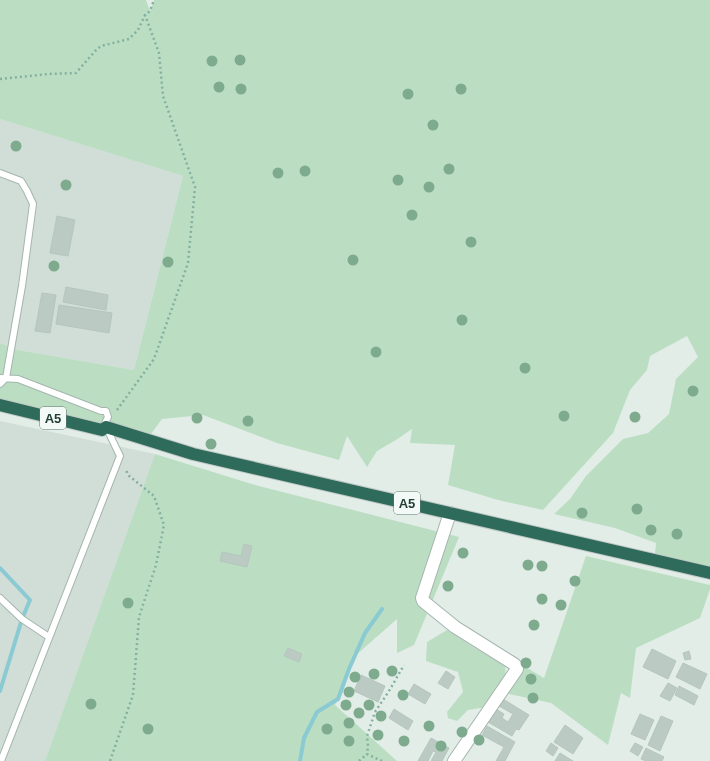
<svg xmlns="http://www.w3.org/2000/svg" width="710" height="761" viewBox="0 0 710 761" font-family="Helvetica,sans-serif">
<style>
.built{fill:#d1ddd7}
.green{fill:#bbdec3}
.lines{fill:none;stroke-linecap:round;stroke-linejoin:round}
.stream{stroke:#8acad2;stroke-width:4}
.building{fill:#bbcac3;stroke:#b5c6be}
.lane-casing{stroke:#a5b5af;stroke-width:8}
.street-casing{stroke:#a5b5af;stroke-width:14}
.highway-casing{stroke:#c1c9c6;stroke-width:14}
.path{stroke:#83b0a0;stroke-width:2.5;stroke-dasharray:2 3;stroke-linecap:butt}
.lane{stroke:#fff;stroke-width:6}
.street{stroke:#fff;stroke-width:12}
.highway{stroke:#2e6b5b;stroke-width:12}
.tree{fill:#7eab8e}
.labels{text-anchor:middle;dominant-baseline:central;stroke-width:3.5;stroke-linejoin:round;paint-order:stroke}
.shield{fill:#f3f9f6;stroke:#61766f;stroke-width:1}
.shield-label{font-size:13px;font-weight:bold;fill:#223e35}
</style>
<rect width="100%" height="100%" fill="#e2ede8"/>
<path class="built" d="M0,119L183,176L134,370L18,350L0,343Z
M0,421L155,454L45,761H0Z"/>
<path class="green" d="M0,0H146L150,11L154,0H710V566L655,554L656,543L615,528L554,514L570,499L586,476L623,439L648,433L669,414L676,379L698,357L687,336L650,356L647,370L630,390L613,433L543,510L498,500L448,485L455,445L410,443L412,429L396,440L377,451L367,467L347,436L339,460L277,443L203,415L162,419L145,442L0,404V343L18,350L134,370L183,176L0,119Z
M155,454L255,485L459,537L414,645L397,653V619L355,656L335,705L397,761H45Z
M586,556L710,585V589L700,618L636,648L630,698L621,693L608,745L551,703L504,693L524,666L544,678Z
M447,630L470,645L505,666L506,681L487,707L468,710L457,721L448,718L447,712L463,692L458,672L426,661L427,642Z"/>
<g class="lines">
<path class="stream" d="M0,568L30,600L22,619L0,691
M300,761L304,738L317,712L338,699L349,669L365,633L382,609"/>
</g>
<path class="building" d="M57,216L75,220L68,256L50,253Z
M66,287L108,295L106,310L63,302Z
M42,293L56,295L50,333L35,331Z
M59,305L112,313L109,333L56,324Z
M244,544L252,546L247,567L220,561L222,552L241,556Z
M288,648L302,654L299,662L284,656Z
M652,649L676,661L668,679L643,667Z
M689,651L691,659L685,660L683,653Z
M683,663L707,674L700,689L676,677Z
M446,671L455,677L448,689L438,683Z
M361,675L385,686L378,702L354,691Z
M668,683L677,688L670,701L660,696Z
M414,684L431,694L425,704L408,694Z
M679,686L698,696L694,705L675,695Z
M503,699L529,715L519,730L516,729L512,736L488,722L496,709L504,714L502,718L508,722L513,714L499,706Z
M394,709L413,721L408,730L389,718Z
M640,714L654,720L645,740L631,734Z
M661,716L673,721L660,751L648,745Z
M565,725L583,738L573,754L554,742Z
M487,726L515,742L505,761H496L504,747L482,735Z
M431,738L449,748L442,761H431L436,752L433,751L428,761H418Z
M551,743L558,748L553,756L546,751Z
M635,743L643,747L638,756L630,751Z
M646,748L664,757L662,761H646L641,759Z
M560,753L573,761H555Z"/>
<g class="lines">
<defs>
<path id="lane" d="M0,173L21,181L27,191L33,204L22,286L6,378L0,384
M0,378L18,379L101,411H106L108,417L104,425L102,427
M0,598L22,619L49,637
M1,761L120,456L106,427"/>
<path id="street" d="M450,513L422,598L423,601L455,627L514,664L517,667V669L454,761"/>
<path id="highway" d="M0,405L102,430L106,427L193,454L710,573"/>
</defs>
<use href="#lane" class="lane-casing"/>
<use href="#street" class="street-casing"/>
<use href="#highway" class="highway-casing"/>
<path class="path" d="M0,79L48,74L76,73L97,49L101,46L129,39L138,30L145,15
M117,410L154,359L188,263L195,187L163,96L159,53L145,15L150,11L154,0
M110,761L133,695L139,617L156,565L164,525L154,496L128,475L126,470
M359,761L367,754
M382,761L367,754L368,746L367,736L375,712L389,691L404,665"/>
<use href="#lane" class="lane"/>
<use href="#street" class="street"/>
<use href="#highway" class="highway"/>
</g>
<g class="tree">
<circle cx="240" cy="60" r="5.5"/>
<circle cx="212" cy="61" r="5.5"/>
<circle cx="219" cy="87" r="5.5"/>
<circle cx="241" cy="89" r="5.5"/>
<circle cx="461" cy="89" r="5.5"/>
<circle cx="408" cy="94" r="5.5"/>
<circle cx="433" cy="125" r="5.5"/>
<circle cx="16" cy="146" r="5.5"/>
<circle cx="449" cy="169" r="5.5"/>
<circle cx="305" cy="171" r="5.5"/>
<circle cx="278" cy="173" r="5.5"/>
<circle cx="398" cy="180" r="5.5"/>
<circle cx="66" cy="185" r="5.5"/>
<circle cx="429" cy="187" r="5.5"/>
<circle cx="412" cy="215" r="5.5"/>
<circle cx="471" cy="242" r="5.5"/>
<circle cx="353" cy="260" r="5.5"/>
<circle cx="168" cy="262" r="5.5"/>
<circle cx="54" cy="266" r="5.5"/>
<circle cx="462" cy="320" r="5.5"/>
<circle cx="376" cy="352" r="5.5"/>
<circle cx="525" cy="368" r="5.5"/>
<circle cx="693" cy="391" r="5.5"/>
<circle cx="564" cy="416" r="5.5"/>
<circle cx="635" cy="417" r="5.5"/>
<circle cx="197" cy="418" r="5.5"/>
<circle cx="248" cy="421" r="5.5"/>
<circle cx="211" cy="444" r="5.5"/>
<circle cx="637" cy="509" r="5.5"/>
<circle cx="582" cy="513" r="5.5"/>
<circle cx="651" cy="530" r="5.5"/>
<circle cx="677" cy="534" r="5.5"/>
<circle cx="463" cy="553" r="5.5"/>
<circle cx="528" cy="565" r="5.5"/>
<circle cx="542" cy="566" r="5.5"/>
<circle cx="575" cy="581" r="5.5"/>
<circle cx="448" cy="586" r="5.5"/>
<circle cx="542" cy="599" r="5.5"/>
<circle cx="128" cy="603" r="5.5"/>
<circle cx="561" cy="605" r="5.5"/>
<circle cx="534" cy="625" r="5.5"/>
<circle cx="526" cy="663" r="5.5"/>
<circle cx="392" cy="671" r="5.5"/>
<circle cx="374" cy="674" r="5.5"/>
<circle cx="355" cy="677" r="5.5"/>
<circle cx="531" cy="679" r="5.5"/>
<circle cx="349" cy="692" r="5.5"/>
<circle cx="403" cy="695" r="5.5"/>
<circle cx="533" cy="698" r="5.5"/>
<circle cx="91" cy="704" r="5.5"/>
<circle cx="346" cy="705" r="5.5"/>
<circle cx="369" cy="705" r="5.5"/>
<circle cx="359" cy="713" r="5.5"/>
<circle cx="381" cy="716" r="5.5"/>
<circle cx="349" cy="723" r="5.5"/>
<circle cx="429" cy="726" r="5.5"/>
<circle cx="148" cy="729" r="5.5"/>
<circle cx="327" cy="729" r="5.5"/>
<circle cx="462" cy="732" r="5.5"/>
<circle cx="378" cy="735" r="5.5"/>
<circle cx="479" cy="740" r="5.5"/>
<circle cx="349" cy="741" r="5.5"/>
<circle cx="404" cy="741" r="5.5"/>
<circle cx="441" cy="746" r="5.5"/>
</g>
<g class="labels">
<g class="shield">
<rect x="40" y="407" width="26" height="22" rx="3"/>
<rect x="394" y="492" width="26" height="22" rx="3"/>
</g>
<g class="shield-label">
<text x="53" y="418">A5</text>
<text x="407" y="503">A5</text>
</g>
</g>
</svg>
